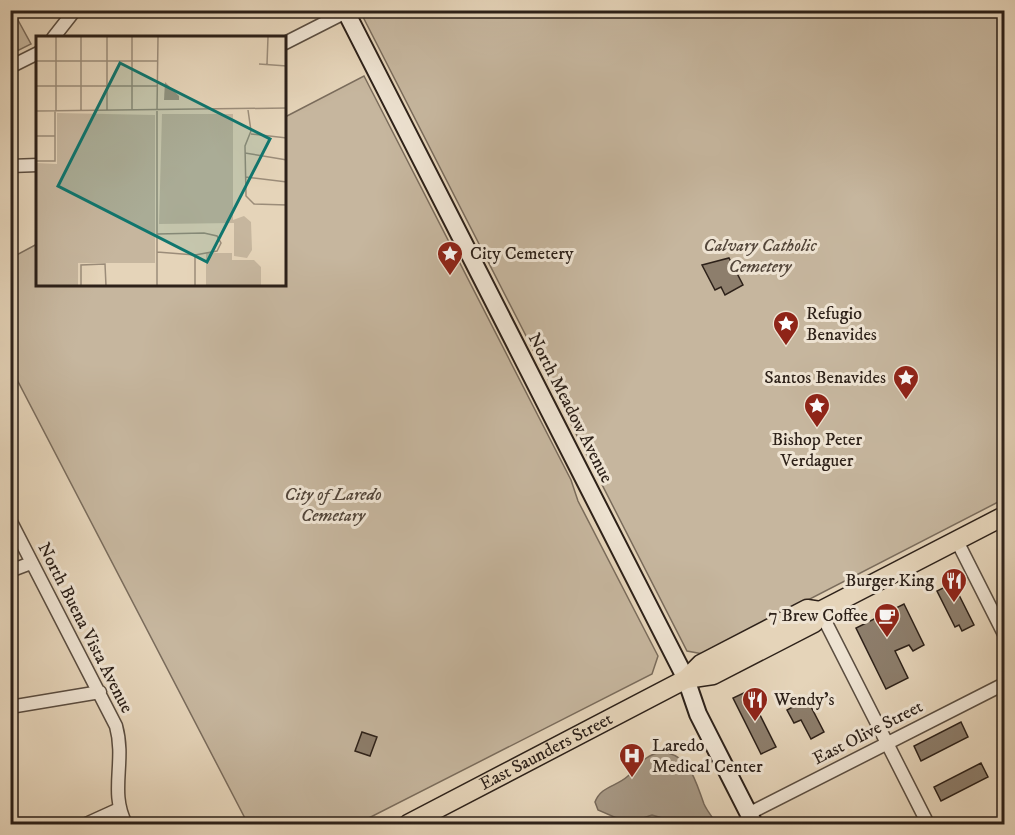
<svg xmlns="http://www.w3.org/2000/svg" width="1015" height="835" viewBox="0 0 1015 835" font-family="'IM FELL DW Pica',serif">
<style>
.green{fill:#c6b69e;stroke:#7a6c5c;stroke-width:1.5}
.water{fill:#a69783;stroke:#766859;stroke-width:1.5}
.building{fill:#8d7e6c;stroke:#2d2119;stroke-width:1.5}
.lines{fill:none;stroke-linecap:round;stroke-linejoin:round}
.street-casing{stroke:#5b4e41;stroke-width:15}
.secondary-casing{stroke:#2d2119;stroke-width:20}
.primary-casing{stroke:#2d2119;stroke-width:21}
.street{stroke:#eee3d2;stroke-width:12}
.secondary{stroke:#eee3d2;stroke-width:16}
.primary{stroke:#e5d4b9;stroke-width:18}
.labels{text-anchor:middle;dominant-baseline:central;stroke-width:6;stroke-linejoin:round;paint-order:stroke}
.park-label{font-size:18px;font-style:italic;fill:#53463a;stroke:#eee3d2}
.poi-label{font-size:18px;fill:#2d2119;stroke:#eee3d2;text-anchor:start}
.street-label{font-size:18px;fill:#2d2119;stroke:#eee3d2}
.inset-road{fill:none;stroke:#9b8c79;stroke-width:1.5}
.view{fill:#0f766e;fill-opacity:0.15;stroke:#0f766e;stroke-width:3}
.inset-edge{fill:none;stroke:#2d2119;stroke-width:3}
</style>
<rect width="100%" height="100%" fill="#e5d4b9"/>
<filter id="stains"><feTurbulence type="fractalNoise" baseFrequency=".00333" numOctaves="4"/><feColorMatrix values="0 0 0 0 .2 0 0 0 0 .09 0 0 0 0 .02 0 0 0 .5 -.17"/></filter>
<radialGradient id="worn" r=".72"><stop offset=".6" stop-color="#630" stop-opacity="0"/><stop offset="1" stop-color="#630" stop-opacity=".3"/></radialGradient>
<path class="green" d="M11,10L13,11L31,44L11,54Z
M360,11H1004V499L703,654L687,651Z
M364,76L571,480L578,501L658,656L652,674L357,824H248L11,368V258L37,244L38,285H285V117Z"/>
<path class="water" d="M661,752C690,754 695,780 704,804C707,811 713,818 717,824H665L662,818L652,815L628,823L598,810L595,802C601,786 616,787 628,776C640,765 643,756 661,752Z"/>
<path class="building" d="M729,258L743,285L725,295L721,287L715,290L702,265Z
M953,583L974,625L962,631L959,625L955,627L937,591Z
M904,604L924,645L913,651L909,645L895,651L908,678L886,689L856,628Z
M748,691L776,747L761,754L733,698Z
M807,699L824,732L811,739L801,720L794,723L787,710Z
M961,722L968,737L921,761L914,746Z
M362,732L377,737L370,756L355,751Z
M981,763L988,777L941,801L934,787Z"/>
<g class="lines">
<defs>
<path id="street" d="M53,38L75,10
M285,43L346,12
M10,67L38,53
M10,166L38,165
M10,520L116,726C126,762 109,792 126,824
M957,541L1004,634
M10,571L31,563
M820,611L928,824
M10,707L100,692
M748,814L1004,684
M86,824L119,809"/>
<path id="secondary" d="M345,10L686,679L698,714L754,824"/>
<g id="primary">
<path d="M686,679L713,675L814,623L820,611"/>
<path id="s1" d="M408,824L686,679L701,664L807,609L820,611L1004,516"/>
</g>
</defs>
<use href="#street" class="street-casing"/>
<use href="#secondary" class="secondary-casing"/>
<use href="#primary" class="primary-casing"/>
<use href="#street" class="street"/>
<use href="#secondary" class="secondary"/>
<use href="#primary" class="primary"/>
</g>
<defs>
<symbol id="sight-pin" viewBox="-11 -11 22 30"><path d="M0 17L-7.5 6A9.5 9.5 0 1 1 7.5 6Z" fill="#8f2418" stroke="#eee3d2"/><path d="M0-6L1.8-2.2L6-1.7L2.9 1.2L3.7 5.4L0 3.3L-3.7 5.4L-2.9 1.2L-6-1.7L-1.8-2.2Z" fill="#fff"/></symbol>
<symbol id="restaurant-pin" viewBox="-11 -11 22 30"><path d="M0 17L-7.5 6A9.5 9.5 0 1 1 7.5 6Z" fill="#8f2418" stroke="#eee3d2"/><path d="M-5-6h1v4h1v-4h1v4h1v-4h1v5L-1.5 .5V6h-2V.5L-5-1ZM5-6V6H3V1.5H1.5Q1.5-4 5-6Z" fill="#fff"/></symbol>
<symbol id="cafe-pin" viewBox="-11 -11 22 30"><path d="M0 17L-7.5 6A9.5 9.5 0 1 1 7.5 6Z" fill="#8f2418" stroke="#eee3d2"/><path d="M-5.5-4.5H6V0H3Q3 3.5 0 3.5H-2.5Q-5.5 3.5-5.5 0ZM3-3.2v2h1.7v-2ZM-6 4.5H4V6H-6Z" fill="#fff"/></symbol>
<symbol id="hospital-pin" viewBox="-11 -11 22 30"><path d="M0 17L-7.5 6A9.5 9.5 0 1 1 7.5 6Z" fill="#8f2418" stroke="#eee3d2"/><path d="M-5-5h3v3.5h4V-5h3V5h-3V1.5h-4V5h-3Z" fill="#fff"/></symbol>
</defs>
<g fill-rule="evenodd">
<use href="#sight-pin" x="435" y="239" width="30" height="40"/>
<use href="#sight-pin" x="771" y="309" width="30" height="40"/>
<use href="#sight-pin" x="891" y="363" width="30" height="40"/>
<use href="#sight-pin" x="802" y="391" width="30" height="40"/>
<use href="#restaurant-pin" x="939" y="566" width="30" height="40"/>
<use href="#cafe-pin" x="872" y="601" width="30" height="40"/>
<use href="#restaurant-pin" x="740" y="685" width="30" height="40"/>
<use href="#hospital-pin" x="617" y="741" width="30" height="40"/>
</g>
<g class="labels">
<g class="park-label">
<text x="760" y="246">Calvary Catholic<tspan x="760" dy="21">Cemetery</tspan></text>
<text x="333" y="495">City of Laredo<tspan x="333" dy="21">Cemetary</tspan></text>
</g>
<g class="poi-label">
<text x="470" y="254">City Cemetery</text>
<text x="806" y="314">Refugio<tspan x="806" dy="21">Benavides</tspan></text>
<text x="886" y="378" text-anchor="end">Santos Benavides</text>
<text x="817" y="440" text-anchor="middle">Bishop Peter<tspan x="817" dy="21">Verdaguer</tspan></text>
<text x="934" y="581" text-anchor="end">Burger King</text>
<text x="868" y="616" text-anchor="end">7 Brew Coffee</text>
<text x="774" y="700">Wendy's</text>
<text x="652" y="746">Laredo<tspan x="652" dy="21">Medical Center</tspan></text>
</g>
<g class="street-label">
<text transform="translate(570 408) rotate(63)">North Meadow Avenue</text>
<text transform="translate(85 628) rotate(63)">North Buena Vista Avenue</text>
<text transform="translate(868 733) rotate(-27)">East Olive Street</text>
<text stroke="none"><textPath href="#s1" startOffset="156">East Saunders Street</textPath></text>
</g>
</g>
<g transform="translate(36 36)">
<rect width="250" height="250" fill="#e5d4b9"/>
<path d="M21,77L119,79V227H42V250H0V127L21,128ZM126,78H197V184L208,180L215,186L216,214L211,222L198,220V187L123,188ZM170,217H196V224H218L225,231V250H170Z" fill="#c6b69e"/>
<path d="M129,46L143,60V64H128Z" fill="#a69783"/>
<path class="inset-road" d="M0,25H122M223,28L251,30M231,28L232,1M0,50H122M45,74V1M71,74V1M96,74V1M121,74L122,1M212,74L215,95L209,110L210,160L218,168L251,169M0,75L251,72M20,75V1M121,75V250M215,98L251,102M0,100H19M209,117L251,124M0,125H19V75M209,141L251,146M121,198L168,197L181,200L185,207L181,215L159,219L121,216M159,219V250M45,250V229L69,228L70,250"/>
<path class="view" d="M84,27L234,103L171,226L22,150Z"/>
<rect width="250" height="250" class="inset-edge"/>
</g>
<rect width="1015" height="835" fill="none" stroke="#e5d4b9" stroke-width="36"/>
<rect x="12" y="12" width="991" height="811" fill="none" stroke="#2d2119" stroke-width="3"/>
<rect x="18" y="18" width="979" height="799" fill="none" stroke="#2d2119" stroke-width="1.5"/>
<rect width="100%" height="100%" filter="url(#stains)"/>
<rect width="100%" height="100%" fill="url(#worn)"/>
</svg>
